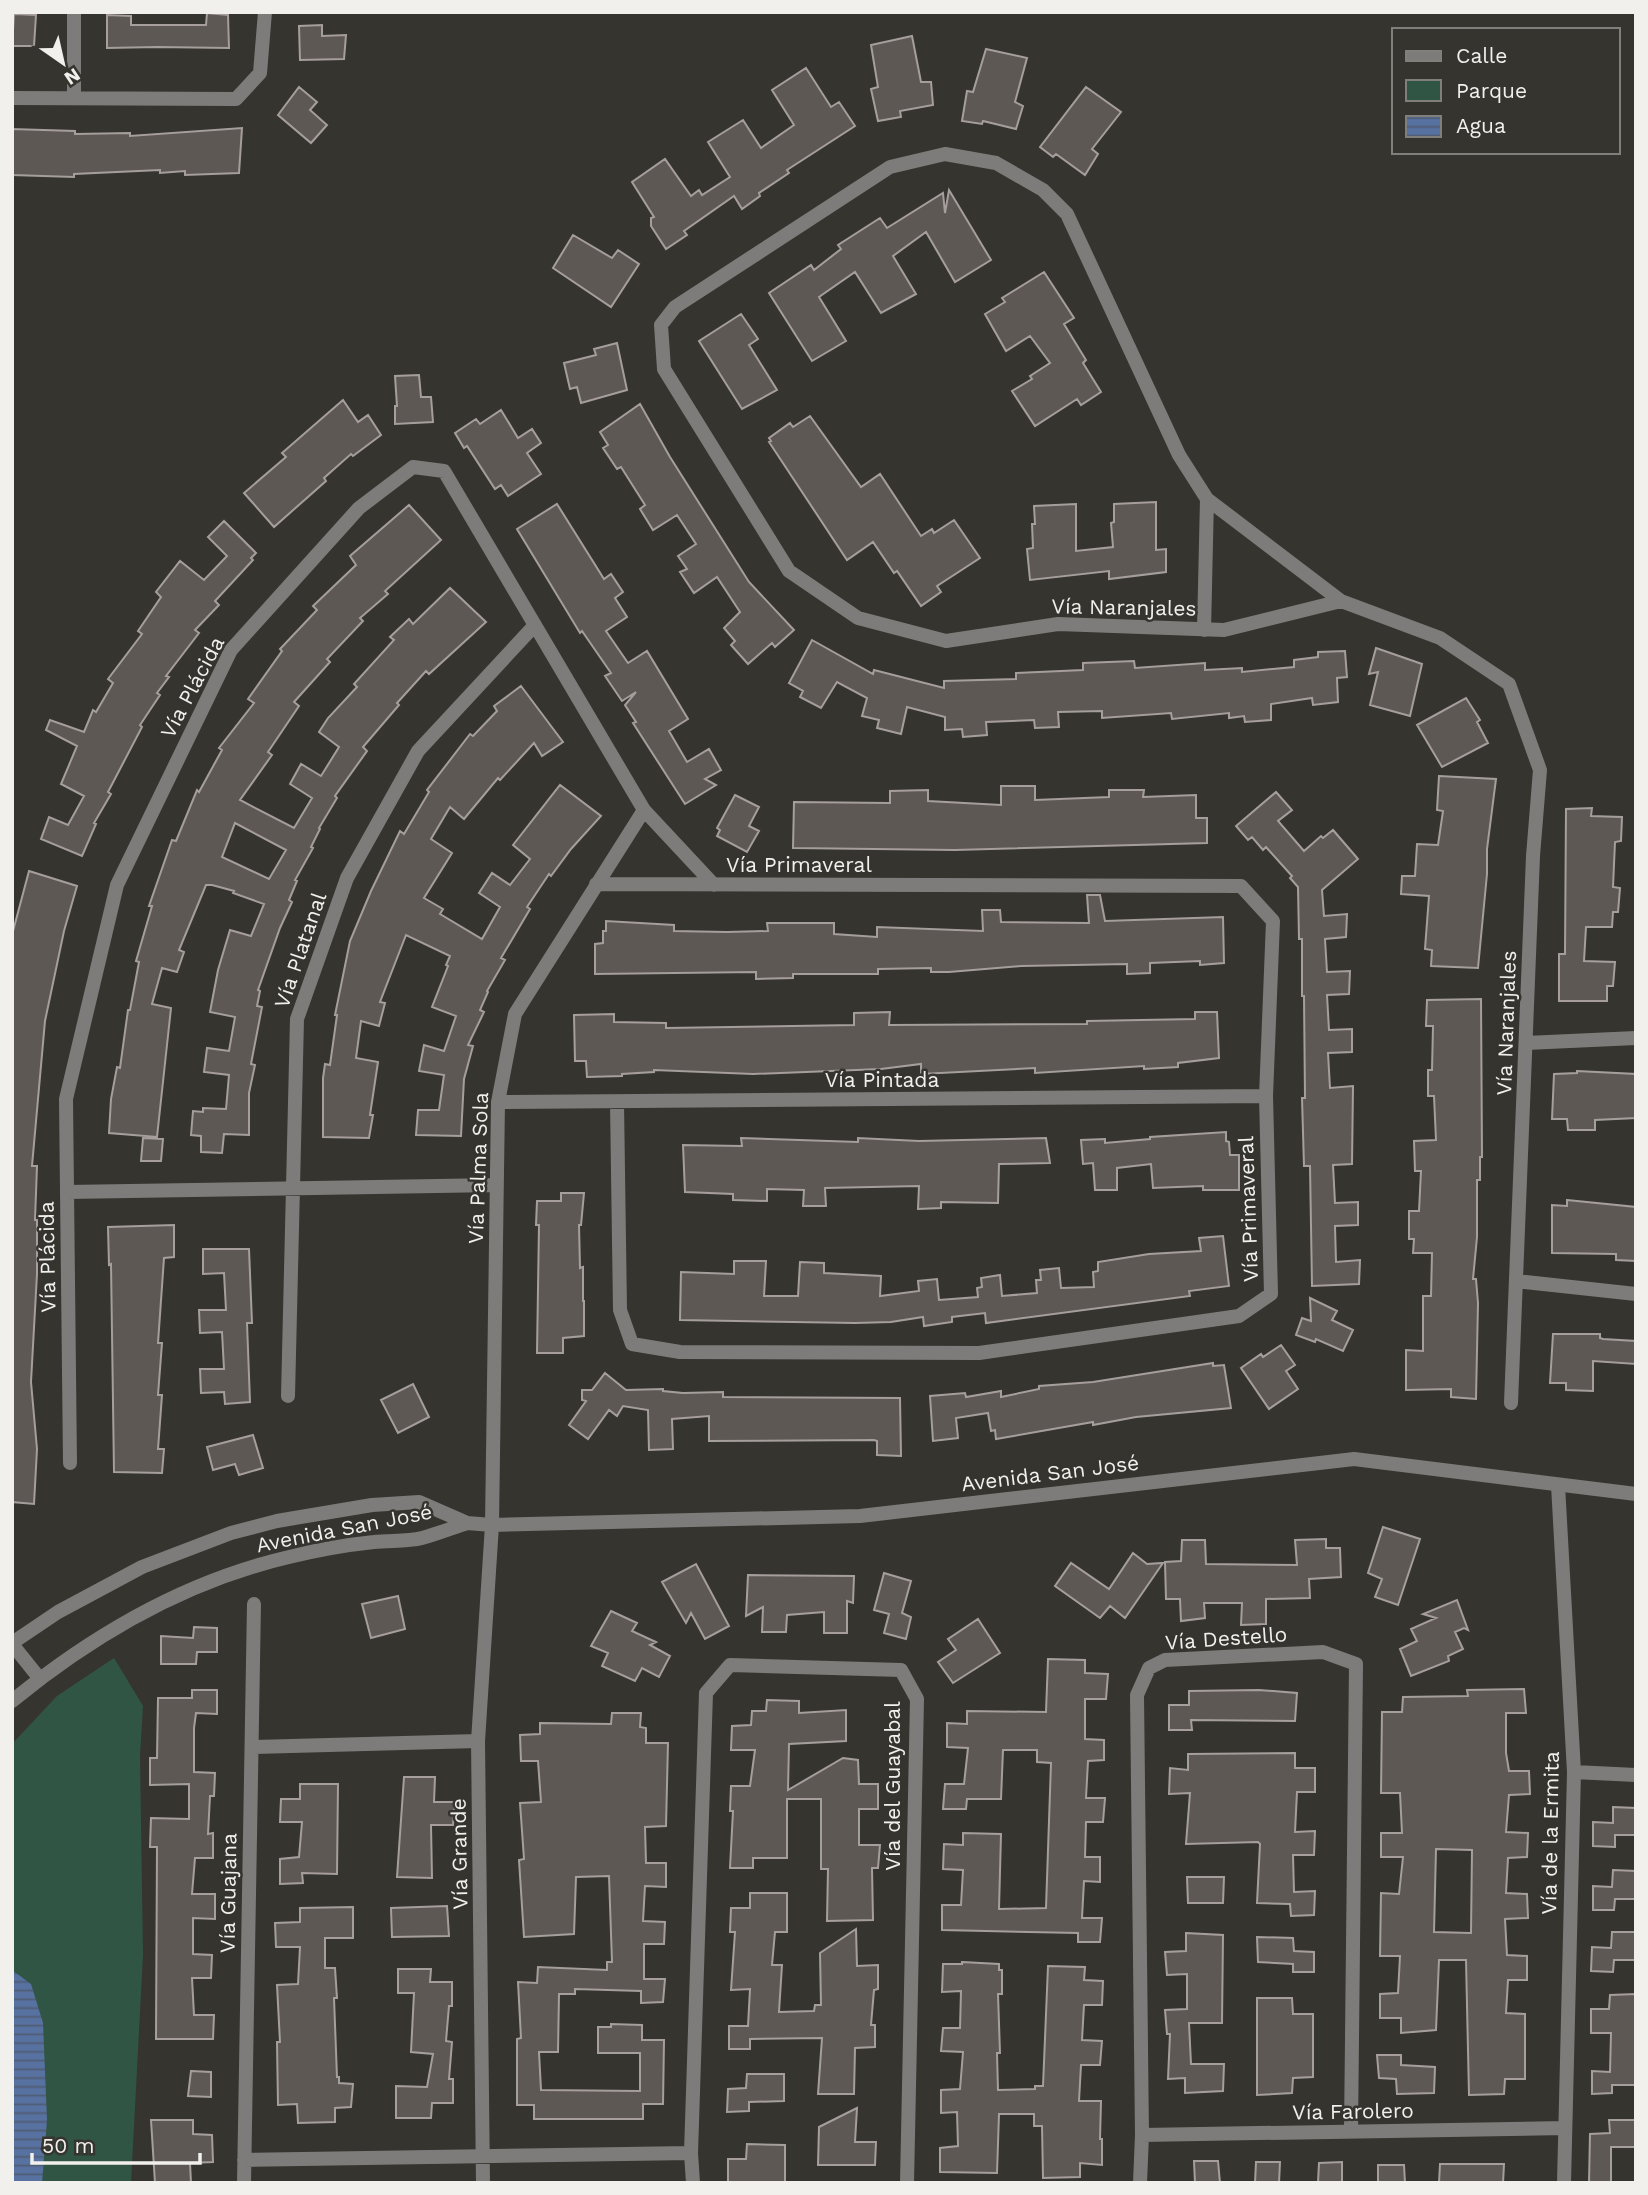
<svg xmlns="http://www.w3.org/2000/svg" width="1648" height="2195" viewBox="0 0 1648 2195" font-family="'Work Sans',sans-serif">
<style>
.green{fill:#315545}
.water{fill:url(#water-rules)}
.building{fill:#5e5855;stroke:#a59e9c;stroke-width:2;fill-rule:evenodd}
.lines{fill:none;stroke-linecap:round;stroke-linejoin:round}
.minor{stroke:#7e7c7a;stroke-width:14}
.tertiary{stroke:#7e7c7a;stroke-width:14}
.labels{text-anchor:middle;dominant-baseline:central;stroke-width:5;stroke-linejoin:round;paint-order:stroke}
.street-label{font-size:21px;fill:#f1f0ec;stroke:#36342f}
</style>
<defs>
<pattern id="water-rules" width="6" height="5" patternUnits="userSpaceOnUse" patternTransform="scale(1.75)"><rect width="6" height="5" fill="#5771a0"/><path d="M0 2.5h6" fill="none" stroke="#505c74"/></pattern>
</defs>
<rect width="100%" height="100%" fill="#36342f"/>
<path class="green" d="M114,1658L143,1706L140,1756L143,1955L131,2183H12V1744L57,1696Z"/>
<path class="water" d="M12,1970L31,1984L43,2023L47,2120L42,2183H12Z"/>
<path class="building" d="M207,13L228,15L229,48L157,47L107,48V15L131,16V25H206Z
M14,14L36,15L34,46H12Z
M322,25V36L346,35L344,59L300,60L299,26Z
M912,36L921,82H931L933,105L900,111L901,117L878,121L871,89L878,87L871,45Z
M986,49L1027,58L1015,102L1023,106L1016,129L983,121L982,124L962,121L967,91L973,92Z
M806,68L831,107L839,102L855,126L787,170L789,173L759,193L760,196L742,209L734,196L684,231L687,235L666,249L651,226V218L654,217L632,182L665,159L691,196L699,190L702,195L730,177L708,142L743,120L761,148L794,125L772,90Z
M299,87L317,102L310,110L327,125L311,143L278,115Z
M1086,87L1121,112L1092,149L1098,154L1085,175L1056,154L1053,157L1040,147Z
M242,128L239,173L185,175V171L160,173V170L74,174V177L12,175V129L75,131V134L130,133V136Z
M949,190L991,260L955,282L926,232L893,256L916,294L881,313L855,272L819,297L846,341L812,361L769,293L811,265L814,270L841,249L838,245L880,218L887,228L943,193L945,213Z
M573,235L612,258L618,250L639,264L611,307L553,268Z
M1044,272L1074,318L1064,324L1086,360L1083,363L1101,392L1081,405L1077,399L1035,426L1012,391L1032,379L1030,376L1050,363L1030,336L1006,351L985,314L1005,302L1002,298Z
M741,314L758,339L749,345L777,390L742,409L699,341Z
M617,343L627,390L581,403L577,387L570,389L564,363L596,355L594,349Z
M419,375L421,397H431L433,422L395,424V406H397L395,376Z
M343,400L358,422L368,415L381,435L353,456L351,454L324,478L326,481L274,527L244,493L286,457L282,453Z
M640,404L670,457L749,582L794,630L775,647L772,643L748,664L731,645L735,641L724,628L740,612L717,577L694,593L680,572L687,569L678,556L696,544L677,515L653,530L640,509L645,505L621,467L617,469L603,448L608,445L600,432Z
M501,410L518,438L532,429L541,443L527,453L541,474L508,496L501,485L495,489L467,446L464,448L455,433L476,419L480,424Z
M810,416L861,487L880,474L921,536L932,529L934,533L954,520L980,558L937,586L941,592L921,606L897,571L894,573L873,542L847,560L769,442L771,441L769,438L790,423L793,427Z
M1156,502V550L1166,549V572L1109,579V571L1030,580L1027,549L1033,548L1032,524H1035L1034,506L1076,504V551L1113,547L1111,523L1114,522V504Z
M557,504L604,579L611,574L623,592L615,598L627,617L606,631L628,663L647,651L688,719L669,731L687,762L709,749L721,770L705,779L716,785L685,804L633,723L636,722L625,705L636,692L622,701L605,676L611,673L582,631L580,633L517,529Z
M409,505L441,540L385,591L388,594L360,618L363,621L327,659L330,662L294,702L299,706L268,752L272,755L240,800L294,828L312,798L290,784L301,764L321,776L339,747L319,732L328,718L357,687L354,684L394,640L390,637L409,619L413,624L450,588L486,622L429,674L426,671L397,703L399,705L363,747L367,751L335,796L337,798L319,828L320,829L311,847L313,848L295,880L297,881L289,900L292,902L280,928L258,990L260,991L257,1006L262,1007L251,1064L255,1065L249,1093V1135L224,1134L222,1153L201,1152V1136L191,1135L193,1111L203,1112V1108L226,1109L229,1075L204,1072L207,1048L229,1051L235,1017L210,1012L218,970L230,930L251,936L264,904L233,893L234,891L212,885H206L179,950L184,952L177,972L162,968L152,1004L171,1008L157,1137L109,1133L111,1099L117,1067L120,1068L128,1010H130L139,962L136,961L152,906H149L172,840L176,841L197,790L199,792L222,750L219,748L254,703L248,699L282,651L280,649L317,610L313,606L356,565L350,556ZM235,823L286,850L269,879L222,857Z
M224,521L256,553L251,558L253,560L215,601L219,605L195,630L199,633L166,676L169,677L157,693L160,695L140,725L142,727L108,792L111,794L94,823L96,824L82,856L41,839L49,817L68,825L84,796L61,784L77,746L46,730L50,720L84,732L93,710L96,712L113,683L108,679L142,634L138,631L161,597L156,592L180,561L204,580L227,556L208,537Z
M812,640L873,674L874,670L944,688V681L1016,679V673L1083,670V663L1134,661L1135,668L1205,663V670L1242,668V672L1294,667V660L1318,657V652L1345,651L1347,677L1337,678L1338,702L1313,705L1312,698L1271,704V720L1245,722L1244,716L1229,718V713L1172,719L1171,713L1102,718V711L1058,712L1059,727L1035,728L1034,720L986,722L987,735L963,737L962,729L945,730V717L907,707L901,734L877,728L879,720L862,716L867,698L837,682L821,708L800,697L803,691L789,683Z
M1376,648L1422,664L1410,716L1370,705L1378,672L1369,674Z
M521,686L563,742L542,756L534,743L500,780L498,778L464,819L450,807L431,839L452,853L424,898L443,909L440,914L482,939L500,907L479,893L492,873L510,885L530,859L513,845L560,785L601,816L571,849L551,876L549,874L527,907L530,909L501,958L505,960L487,991L488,992L480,1010L484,1012L468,1045L473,1046L464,1079L461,1136L416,1135L418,1110H439L444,1075L419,1071L424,1045L444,1051L456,1016L432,1007L448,966L446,965L450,956L406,935L380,1002L385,1003L379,1026L361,1021L356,1058L378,1062L370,1115H373L369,1138L323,1137V1078L325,1064L330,1065L337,1015H335L350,941L371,891L400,831L404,834L429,792L427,790L470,734L473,736L497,711L494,706Z
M1466,698L1480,720L1477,722L1488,743L1442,767L1417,725Z
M1439,776L1496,779L1487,849V874L1478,968L1431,966L1432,950L1425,949L1429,896L1401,894L1402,876H1415L1417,844L1438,845L1443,811L1437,810Z
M1001,786H1035V800L1109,797V790H1144L1143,797L1196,795V818H1207V843L955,850L793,848L794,802L890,803V791L928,790V801L1001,805Z
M1276,792L1292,810L1278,821L1304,851L1321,836L1323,838L1333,830L1358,859L1322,890L1324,916L1347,914L1346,937L1325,939L1327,972L1350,971L1349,994L1327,995L1329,1030L1352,1029V1052L1328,1053L1330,1088L1353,1086L1352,1164L1333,1165L1335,1203L1358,1202V1225L1335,1226L1336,1262L1360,1260L1359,1284L1312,1286L1310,1166H1304L1302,1098H1305L1304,996H1302V939H1299L1298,887L1290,878L1292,876L1266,847L1263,850L1252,837L1248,840L1236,826Z
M735,795L759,807L749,826L759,831L747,852L717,836L720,830L717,828Z
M1592,808L1591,816L1622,817L1621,841L1615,842L1613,887L1620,888L1618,912H1613L1612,927H1586L1584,961L1615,962L1613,986H1607V1001H1559V954H1565L1566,809Z
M29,871L77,886L64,931L45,1021L32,1166H37L35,1220H37V1274L31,1382L37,1449L34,1504L12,1502V935Z
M1087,895H1100L1105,921L1223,917L1224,963L1200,965V961L1150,963V973L1127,974V964L1021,966L949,972H931V968L878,969V974H793V978L756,979V972L595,974V944L603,943V931H606V921L674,925V931L727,932L768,931L767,923H834V934L877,937V927L983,931L982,910H1000L1001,922L1089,923Z
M1481,999L1482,1157H1480V1180H1477V1237L1473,1279H1476L1478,1303L1476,1399L1451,1397V1389L1406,1390V1350L1423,1351V1296H1431L1432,1253H1413L1414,1239H1409V1211H1419L1421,1171H1415L1414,1141L1436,1140L1434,1096H1428V1070H1432L1433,1026H1426L1427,1000Z
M890,1012L889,1025L1087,1024V1021L1195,1019V1012H1217L1219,1058L1178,1063V1067L1144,1069V1066L1035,1073V1068L921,1074V1064L881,1069L753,1074L654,1070V1072L622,1074V1076L587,1077L586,1061H575L574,1015L614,1014V1022L666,1023V1028L854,1025V1013Z
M1577,1071L1636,1074V1118L1595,1120V1130H1568L1567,1119H1552L1554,1074L1577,1073Z
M1226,1132V1141L1229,1142L1230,1155H1239V1190H1203V1186L1153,1188L1151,1164L1117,1168V1190H1095L1093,1163L1083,1164L1081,1140L1105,1139V1143L1150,1139V1137Z
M143,1138L163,1139L161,1161H141Z
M741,1138L858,1142V1138L919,1141L1046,1138L1050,1163L999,1164L998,1203L941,1202V1208L918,1209L919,1186L825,1188L826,1206H803L804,1190L767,1189V1201L733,1200V1194L685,1192L683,1145L742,1146Z
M561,1193H584L581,1225H579L580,1268L583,1267V1301H584V1336L563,1338V1353H537L539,1225H536L537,1201H561Z
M1567,1200L1636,1207V1261L1616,1260V1254L1552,1253V1205L1567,1206Z
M174,1225V1257L164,1258L158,1343H162L158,1395H162L158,1449H164L162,1473L114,1472L111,1264L109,1265L108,1227Z
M1223,1236L1229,1286L1189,1291L1190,1296L986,1323L985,1313L952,1317V1322L924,1326L923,1317L891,1322L855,1323L680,1320L681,1272L734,1274V1261H766L764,1296H798L800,1262L824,1263V1273L881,1276L880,1296L919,1291L918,1281L937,1279L939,1300L978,1297L977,1288L982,1287L981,1278L1000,1275L1002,1296L1037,1293L1036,1280H1041L1040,1270L1059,1268L1061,1288L1094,1287L1093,1272L1098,1271V1262L1149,1254L1201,1251L1199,1238Z
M203,1249H249L252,1323H247L250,1402L225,1404L224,1392L201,1393L200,1369H224L222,1332L200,1333L199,1310H226L224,1273L203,1274Z
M1310,1298L1337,1311L1332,1320L1353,1330L1343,1351L1316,1339L1315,1342L1296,1335L1302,1318L1311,1321Z
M1553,1334H1600V1338L1603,1339L1636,1341V1364L1593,1361V1391L1566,1390V1383H1550Z
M1281,1345L1295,1365L1286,1371L1298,1389L1269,1409L1241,1368L1261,1354L1263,1357Z
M1213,1363V1366L1224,1365L1231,1408L1136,1417L1093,1425V1422L996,1439L995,1430L991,1431L988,1413L956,1418L958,1438L933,1441L930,1396L965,1393L966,1397L1001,1391V1397L1039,1389V1386L1093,1382Z
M605,1373L626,1390L663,1389V1391L683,1393L723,1392V1397L900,1398L901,1456L877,1455V1441L874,1440L709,1441V1416L672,1419L673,1449L649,1450L648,1410L623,1406L617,1416L609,1410L588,1439L569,1425L586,1401L582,1400V1390H592Z
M413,1384L429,1417L398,1433L381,1400Z
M253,1435L263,1468L239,1475L235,1464L213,1470L207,1447Z
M1383,1527L1420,1539L1398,1605L1375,1597L1382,1579L1368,1573Z
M1326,1539V1548H1340L1341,1577L1309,1579L1310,1598L1266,1599V1624L1241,1625L1242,1603H1204L1205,1618L1181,1621L1180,1599H1166L1165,1562L1181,1561L1182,1540H1205L1206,1564L1297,1565L1295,1540Z
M1133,1553L1147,1564L1163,1563L1125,1618L1110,1606L1100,1618L1055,1586L1071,1563L1109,1589Z
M696,1564L729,1626L705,1639L691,1613L686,1623L662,1582Z
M884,1573L911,1581L902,1613L911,1617L906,1639L884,1633L889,1614L874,1610Z
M748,1575L854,1576L853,1603L847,1601V1633H824V1612L787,1615L786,1632H762L763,1607L746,1616Z
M398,1596L405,1629L371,1638L362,1604Z
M1457,1600L1468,1630L1464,1628L1455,1632L1463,1649L1448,1656L1449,1661L1411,1676L1400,1649L1417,1641L1411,1629L1436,1618L1423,1614Z
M611,1611L637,1623L632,1631L656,1642L650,1645L670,1656L659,1677L642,1668L635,1681L602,1666L608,1653L591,1646Z
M978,1619L1000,1653L953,1683L938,1662L956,1650L948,1639Z
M194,1627L217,1628V1652H197L196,1664H161V1636L193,1638Z
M1048,1659L1085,1660V1673L1108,1674L1106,1699H1085V1739L1104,1740V1760L1088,1761L1086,1798H1105L1103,1822H1086L1085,1857H1100V1882L1084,1881L1082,1918H1102L1100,1942H1078V1933L942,1930V1905H961L963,1870L943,1869L944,1844L963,1845V1833L1001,1834L999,1909L1046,1908L1051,1763L1037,1762V1750H1003L1001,1799H967L966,1809H943L945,1784H964L968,1748L947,1747V1723L967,1724V1711L1046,1712Z
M1524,1689L1526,1713H1506V1753L1509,1771H1529L1530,1794L1509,1795L1506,1832L1528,1833L1527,1857L1508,1858L1506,1893L1527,1894L1528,1918L1505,1919L1507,1955L1527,1956V1980H1508L1506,2013L1525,2014V2079H1505L1504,2094L1469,2095L1466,1960H1439L1436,2030L1401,2033V2018H1380V1994L1398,1993L1400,1956H1380L1381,1893L1399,1894L1403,1857H1381V1833H1402L1400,1793H1381L1382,1712H1402L1403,1697L1468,1696L1467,1690ZM1436,1849L1472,1850L1471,1933L1434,1932Z
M192,1690H217V1714L196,1713L194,1728V1772L215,1773L214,1796H210L208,1834L213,1833V1858H195L192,1894H215V1919L193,1918V1954L212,1955L211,1978H192L194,2015H214L213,2039H156L157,1847H150L151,1818L189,1819V1784L150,1785V1758H157L158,1698H192Z
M1259,1690L1297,1693L1295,1721L1191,1720L1192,1730H1169V1705H1189V1691Z
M767,1700L799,1701V1713L846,1710V1741L789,1744L788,1790L843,1758L858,1760L859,1784H878V1809H859V1845H880L878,1868H872L873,1920L827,1921L828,1869H821V1799H787V1858H753V1868H730L733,1811H730L731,1786H750L755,1750H731L732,1726L751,1725L752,1711H766Z
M612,1713H641L640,1727L646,1728V1743H668L666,1826L645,1827L646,1863H666V1887L645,1886L643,1921L665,1922L664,1944H644V1979H665L663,2002L641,2003V1991L575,1989V1994H559L558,2052H539L541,2090L640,2091V2053H598V2027H611V2024L642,2025V2040H664L663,2104H643V2119H534V2105H517V2039L521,2038L518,1982L537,1983L538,1967L607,1970V1962H612L609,1876L576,1877L574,1934L524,1937L519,1860L524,1859L520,1803L541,1802L538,1761H521L520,1735L540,1734V1723L611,1724Z
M1295,1753V1768H1315V1792H1297L1295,1832L1315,1831L1314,1855H1293L1294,1892L1315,1891L1314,1915L1291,1916L1290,1904L1257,1903L1260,1844L1258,1842L1186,1844L1190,1793L1169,1794L1170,1768L1188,1770V1754Z
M404,1777H435L434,1802H455L453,1825H431L432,1878L397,1877Z
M300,1784H338L337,1874L302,1873L303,1883L280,1884V1859L299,1857L302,1822H280L281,1799H300Z
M1613,1807L1636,1808V1835H1615V1847L1593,1846V1822L1613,1823Z
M1613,1870L1636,1871V1899H1615L1614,1910H1593V1886L1612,1887Z
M1187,1877H1224L1223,1903H1188Z
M750,1893H787V1932H775L772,1965H782L779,2012L814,2011L815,2005H821L820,1953L856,1929L857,1966L878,1965V1989L874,1990L871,2025H875V2047L855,2048L854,2094H818L822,2038L750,2039V2049H729V2026H748L750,1989L731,1990L735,1932H730L731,1908H750Z
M447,1906L449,1936L392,1937L391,1908Z
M353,1907V1938H325V1968H335L337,1998H334L337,2077H339V2083L353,2084L351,2107L335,2108V2122L298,2123L297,2104L278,2105L277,2042H280L277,1985L298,1984L300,1947H276L275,1923L300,1922V1908Z
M1612,1932H1636V1960H1614L1613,1972L1591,1971L1592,1947L1611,1948Z
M1186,1933L1223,1935L1222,2023H1189L1191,2064H1224L1223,2091L1185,2093V2078L1168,2079L1170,2034H1167L1165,2010L1187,2009V1974L1167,1975L1165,1952L1186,1951Z
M1257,1937L1293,1938L1294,1951L1314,1952V1972H1293V1964L1258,1962Z
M962,1962L999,1964V1970H1002V1994H998L1000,2053H997L998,2090L1035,2089V2086H1043L1048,1966L1085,1967L1084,1980L1103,1981L1102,2005H1084L1082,2040L1102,2041L1100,2065H1081L1079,2101H1101L1100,2139H1102V2165L1080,2163V2177L1043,2178L1042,2126H1034V2114H999L997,2173L940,2172V2148L958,2146L957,2112L941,2113V2090L960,2089L963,2052L941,2051L943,2028H960L961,1991L942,1992L943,1964H962Z
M398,1969H431L430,1982H452V2006H449L446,2041L452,2042L449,2079H453V2103H432L431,2118H396V2086L427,2087L433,2054L411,2052L414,1993H398Z
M1636,1994V2085H1612V2093L1592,2094V2071L1610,2072L1611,2033H1591V2009H1609L1610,1995Z
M1257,1998H1292L1293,2014H1313V2077L1293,2078L1292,2093L1257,2095Z
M1377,2055H1401V2065L1435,2067L1434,2093L1397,2094L1396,2079L1379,2078Z
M191,2071L211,2072V2097L188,2096Z
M747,2074H784V2101L749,2102V2111L727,2112L728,2089L746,2088Z
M857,2108L855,2142H876L875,2165H818L819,2127Z
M151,2120H193V2134L212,2135L213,2162L190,2163L191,2183H155Z
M1609,2120H1636V2147H1611V2183H1589L1590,2134L1610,2133Z
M747,2144L785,2145V2183H728V2159H746Z
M1194,2161H1218L1220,2183H1195Z
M1256,2162H1280L1279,2183H1255Z
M1342,2162V2183H1318L1319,2163Z
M1440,2164H1504L1503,2183H1439Z
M1378,2165H1404L1405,2183H1378Z"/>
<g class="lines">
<path class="minor" d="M12,98L236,99L260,73L265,12
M74,98V12
M1341,601L1207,499L1179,455L1067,214L1043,190L996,163L945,154L890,167L675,307L661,325L664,369L789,571L858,618L946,641L1058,624L1224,630L1341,601L1440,638L1509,684L1540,770L1533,856L1511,1403
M1204,630L1207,499
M596,884L1241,886L1273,921L1266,1096L1271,1294L1239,1316L979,1353L680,1352L632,1344L620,1310L617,1102
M1526,1043L1636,1038
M498,1102L1266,1096
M67,1192L497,1185
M1516,1281L1636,1294
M288,1396L297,1019L347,878L418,751L535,625
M70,1463L66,1099L117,885L231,650L359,508L413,467L444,471L644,810L714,885
M1558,1485L1574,1772L1564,2183
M12,1644L40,1679
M252,1747L478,1741
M1574,1772L1636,1775
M1142,2135L1565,2128
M244,2160L691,2153
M244,2183L254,1604
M483,2183L478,1741L492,1525L498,1102L515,1014L644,810
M693,2183L691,2153L706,1693L730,1665L901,1670L917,1699L907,2183
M1140,2183L1142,2135L1137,1695L1149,1668L1165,1660L1323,1652L1356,1664L1351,2132"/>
<path class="tertiary" d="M12,1643L58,1612L142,1567L231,1533L277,1521L372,1505L419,1502L467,1523L492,1525L860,1516L1354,1459L1636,1494
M12,1701C94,1634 185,1581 289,1557C317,1550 345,1545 374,1542C389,1540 406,1542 422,1538C437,1534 452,1528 467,1523"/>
</g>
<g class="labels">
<g class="street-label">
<text transform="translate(1124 607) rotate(1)">Vía Naranjales</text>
<text transform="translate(192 687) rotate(-62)">Vía Plácida</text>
<text x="799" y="864">Vía Primaveral</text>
<text transform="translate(300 950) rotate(-71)">Vía Platanal</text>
<text transform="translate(1506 1023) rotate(-88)">Vía Naranjales</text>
<text x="882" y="1079">Vía Pintada</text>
<text transform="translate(478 1168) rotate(-88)">Vía Palma Sola</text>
<text transform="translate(1248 1209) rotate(-92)">Vía Primaveral</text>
<text transform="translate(47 1257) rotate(-91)">Vía Plácida</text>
<text transform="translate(1050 1473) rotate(-7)">Avenida San José</text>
<text transform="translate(344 1528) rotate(-11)">Avenida San José</text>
<text transform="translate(1226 1638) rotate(-4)">Vía Destello</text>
<text transform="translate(892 1786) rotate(-90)">Vía del Guayabal</text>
<text transform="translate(1550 1833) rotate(-89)">Vía de la Ermita</text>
<text transform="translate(459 1854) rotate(-91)">Vía Grande</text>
<text transform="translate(228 1893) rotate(-89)">Vía Guajana</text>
<text transform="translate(1353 2111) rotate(-1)">Vía Farolero</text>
</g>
</g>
<rect width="1648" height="2195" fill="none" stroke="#f1f0ec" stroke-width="28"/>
<rect x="1392" y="28" width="228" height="126" fill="#36342f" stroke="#817f7b" stroke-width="2"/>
<rect x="1406" y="51" width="35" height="10" fill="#7e7c7a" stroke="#817f7b" stroke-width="2"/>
<text x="1456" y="63" font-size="21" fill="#f1f0ec">Calle</text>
<rect x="1406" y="80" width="35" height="21" fill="#315545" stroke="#817f7b" stroke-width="2"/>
<text x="1456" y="98" font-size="21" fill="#f1f0ec">Parque</text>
<rect x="1406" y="116" width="35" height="21" fill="url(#water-rules)" stroke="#817f7b" stroke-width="2"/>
<text x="1456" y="133" font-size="21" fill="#f1f0ec">Agua</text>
<g transform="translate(63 63) rotate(146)" stroke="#36342f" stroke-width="5" paint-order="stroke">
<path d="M0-5L12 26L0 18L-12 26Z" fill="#f1f0ec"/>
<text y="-10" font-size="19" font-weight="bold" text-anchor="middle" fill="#f1f0ec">N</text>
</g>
<path d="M32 2153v10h168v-10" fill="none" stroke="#f1f0ec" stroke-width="3.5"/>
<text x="42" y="2153" font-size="21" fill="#f1f0ec" stroke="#36342f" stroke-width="5" paint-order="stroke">50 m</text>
</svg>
